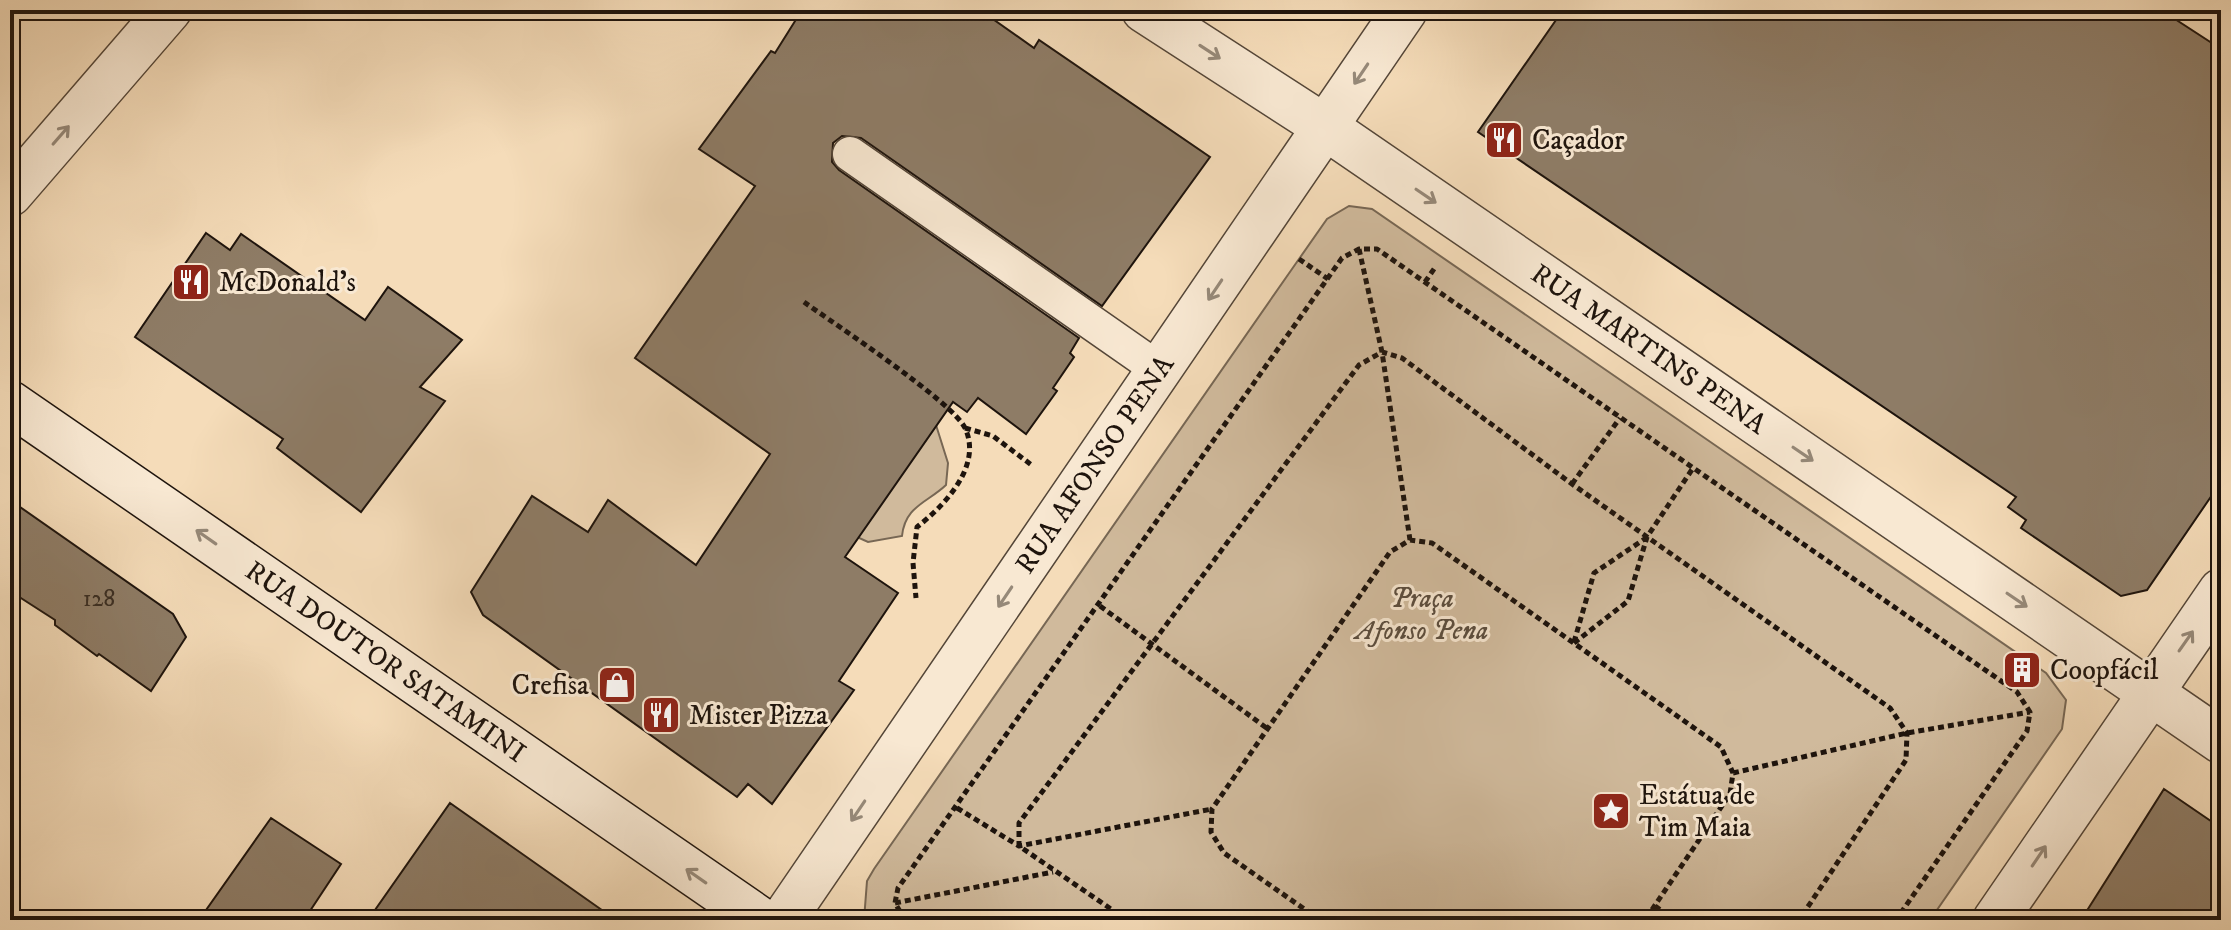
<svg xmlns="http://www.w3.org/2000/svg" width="2231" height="930" viewBox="0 0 2231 930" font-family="'IM FELL DW Pica',serif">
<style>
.green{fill:#d0ba9c;stroke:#776754;stroke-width:2}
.building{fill:#8e7c66;stroke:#1e140d;stroke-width:2}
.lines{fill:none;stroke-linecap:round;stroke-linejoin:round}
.service-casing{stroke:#544638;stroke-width:37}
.minor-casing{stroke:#544638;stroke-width:47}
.tertiary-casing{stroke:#544638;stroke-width:47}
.secondary-casing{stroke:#1e140d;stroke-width:47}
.path{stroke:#1e140d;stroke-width:5;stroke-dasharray:6 4;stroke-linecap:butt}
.service{stroke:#f8e8d2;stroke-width:34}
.minor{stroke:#f8e8d2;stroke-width:44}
.tertiary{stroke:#f8e8d2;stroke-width:44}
.secondary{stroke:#f8e8d2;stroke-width:44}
.oneway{stroke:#968979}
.labels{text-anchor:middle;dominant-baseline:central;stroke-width:6;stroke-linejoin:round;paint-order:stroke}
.number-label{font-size:24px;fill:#3a2e23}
.poi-label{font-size:28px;fill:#1e140d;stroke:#f8e8d2;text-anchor:start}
.street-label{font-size:28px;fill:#1e140d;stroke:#f8e8d2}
.park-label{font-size:28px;font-style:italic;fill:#5c4e3f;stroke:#f8e8d2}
</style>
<rect width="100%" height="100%" fill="#f5dcb9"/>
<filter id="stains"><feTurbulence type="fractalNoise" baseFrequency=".0025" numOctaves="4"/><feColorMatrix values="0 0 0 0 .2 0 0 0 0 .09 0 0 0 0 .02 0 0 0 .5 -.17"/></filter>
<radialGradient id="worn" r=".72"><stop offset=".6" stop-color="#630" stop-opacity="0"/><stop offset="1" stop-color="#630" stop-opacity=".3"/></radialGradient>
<path class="green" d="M1349,206L1372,209L2046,673L2066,700L2062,729L1930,920H864L867,881L874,869L1292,269L1327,219Z
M936,425L948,463L946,485C927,503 905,506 902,536L868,542L857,537Z"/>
<path class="building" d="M802,10H980L1034,48L1039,40L1210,157L1102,306L861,138L842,136L833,143L832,162L839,170L1079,338L1070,353L1074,357L1053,388L1057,391L1026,434L978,398L967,412L953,402L845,557L898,593L839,681L854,690L772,804L748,784L737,797L483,615L471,592L532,496L588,532L608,500L696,565L770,454L635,358L755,186L699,149L771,51L775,53Z
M1563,10H2161L2221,49V482L2147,590L2121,596L2021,528L2026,520L2008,507L2016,497L1478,132Z
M206,233L230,250L241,234L365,320L388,287L462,340L420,387L445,401L361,512L277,448L283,439L135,337Z
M10,500L173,614L186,637L151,691L99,654L97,656L55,625V620L10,591Z
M2164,789L2221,828V920H2081Z
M450,803L616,920H368Z
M271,818L341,864L304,920H199Z"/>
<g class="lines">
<defs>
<path id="service" d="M850,154L1161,371"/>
<g id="minor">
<path id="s1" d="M1144,10L1325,127L2221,741"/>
<path d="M10,194L169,10"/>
</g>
<g id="tertiary">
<path id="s2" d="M783,920L1405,10"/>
<path d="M1995,920L2221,591"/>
</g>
<g id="secondary">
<path id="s3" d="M10,403L761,920"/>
</g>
</defs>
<use href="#service" class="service-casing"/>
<use href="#minor" class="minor-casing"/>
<use href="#tertiary" class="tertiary-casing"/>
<use href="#secondary" class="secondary-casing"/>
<path class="path" d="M1359,249L1382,352L1410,540
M1299,259L1328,279
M1425,282L1436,266
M804,302C833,323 953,402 965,428C983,466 944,506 917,527L913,563L916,598
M965,428L993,436L1033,466
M1572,484L1620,418
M1100,606L1268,729
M1574,642L1594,573L1646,538
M1574,643L1628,601L1647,537L1693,468
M1733,773L1907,733L2030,712
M957,808L1019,846L1212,809
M895,903L1053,872
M1655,906L1674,920
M905,920L895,903L898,888L1342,258L1359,249H1377L2017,692L2030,712L2027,731L1896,920
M1127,920L1019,846V823L1359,365L1382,352L1402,358L1572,484L1890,708L1907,733L1906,760L1799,920
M1320,920L1224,853L1211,832L1212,809L1390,552L1410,540L1432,543L1721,747L1733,773L1730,794L1645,920"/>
<use href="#service" class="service"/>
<use href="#minor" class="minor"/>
<use href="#tertiary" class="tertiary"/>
<use href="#secondary" class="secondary"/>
</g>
<defs><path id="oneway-shaft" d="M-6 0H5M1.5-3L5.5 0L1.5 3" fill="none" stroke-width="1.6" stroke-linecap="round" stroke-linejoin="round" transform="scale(2)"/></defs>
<g class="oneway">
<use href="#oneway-shaft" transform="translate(1210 52) rotate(33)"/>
<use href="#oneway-shaft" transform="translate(1361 74) rotate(124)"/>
<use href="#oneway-shaft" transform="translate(61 135) rotate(-49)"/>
<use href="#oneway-shaft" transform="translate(1426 196) rotate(34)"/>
<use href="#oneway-shaft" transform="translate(1215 290) rotate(124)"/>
<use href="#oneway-shaft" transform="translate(1803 454) rotate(34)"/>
<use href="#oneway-shaft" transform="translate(206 537) rotate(-145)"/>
<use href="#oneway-shaft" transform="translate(1005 597) rotate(124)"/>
<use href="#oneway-shaft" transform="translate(2017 600) rotate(34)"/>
<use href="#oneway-shaft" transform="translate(2186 641) rotate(-55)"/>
<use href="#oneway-shaft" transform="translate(858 811) rotate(124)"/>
<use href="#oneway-shaft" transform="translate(2039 856) rotate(-56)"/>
<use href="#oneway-shaft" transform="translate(696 876) rotate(-145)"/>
</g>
<defs>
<symbol id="restaurant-square" viewBox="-11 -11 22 22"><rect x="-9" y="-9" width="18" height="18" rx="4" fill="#8f2418" stroke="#f8e8d2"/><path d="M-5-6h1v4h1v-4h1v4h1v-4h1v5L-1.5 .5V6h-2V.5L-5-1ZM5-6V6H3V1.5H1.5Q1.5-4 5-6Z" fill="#fff"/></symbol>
<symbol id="building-square" viewBox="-11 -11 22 22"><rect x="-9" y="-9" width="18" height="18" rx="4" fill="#8f2418" stroke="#f8e8d2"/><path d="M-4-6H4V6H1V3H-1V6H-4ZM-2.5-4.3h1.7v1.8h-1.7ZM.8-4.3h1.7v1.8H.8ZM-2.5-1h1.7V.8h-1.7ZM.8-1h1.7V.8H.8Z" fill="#fff"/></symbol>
<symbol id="shop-square" viewBox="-11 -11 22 22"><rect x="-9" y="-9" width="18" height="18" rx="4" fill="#8f2418" stroke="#f8e8d2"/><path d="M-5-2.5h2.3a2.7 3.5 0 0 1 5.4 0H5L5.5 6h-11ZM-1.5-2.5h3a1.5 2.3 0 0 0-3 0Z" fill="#fff"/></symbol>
<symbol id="sight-square" viewBox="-11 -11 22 22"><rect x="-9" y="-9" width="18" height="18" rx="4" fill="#8f2418" stroke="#f8e8d2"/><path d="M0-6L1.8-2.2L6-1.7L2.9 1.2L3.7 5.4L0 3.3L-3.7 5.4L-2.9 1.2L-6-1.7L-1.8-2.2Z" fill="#fff"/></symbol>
</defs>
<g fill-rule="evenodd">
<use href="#restaurant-square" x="1482" y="118" width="44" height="44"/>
<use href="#restaurant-square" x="169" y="260" width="44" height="44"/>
<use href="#building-square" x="2000" y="648" width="44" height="44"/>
<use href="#shop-square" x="595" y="663" width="44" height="44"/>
<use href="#restaurant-square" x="639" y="693" width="44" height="44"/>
<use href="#sight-square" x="1589" y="789" width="44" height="44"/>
</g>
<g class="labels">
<g class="number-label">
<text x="99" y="599">128</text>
</g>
<g class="poi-label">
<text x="1532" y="140">Caçador</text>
<text x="219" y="282">McDonald's</text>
<text x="2050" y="670">Coopfácil</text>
<text x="589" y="685" text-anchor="end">Crefisa</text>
<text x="689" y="715">Mister Pizza</text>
<text x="1639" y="795">Estátua de<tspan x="1639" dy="32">Tim Maia</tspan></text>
</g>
<g class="street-label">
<text stroke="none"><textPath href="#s1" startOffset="608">RUA MARTINS PENA</textPath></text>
<text stroke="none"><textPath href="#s2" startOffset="552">RUA AFONSO PENA</textPath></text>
<text stroke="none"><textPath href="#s3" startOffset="456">RUA DOUTOR SATAMINI</textPath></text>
</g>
<g class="park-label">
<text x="1422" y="598">Praça<tspan x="1422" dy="32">Afonso Pena</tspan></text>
</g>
</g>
<rect width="2231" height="930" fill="none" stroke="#f5dcb9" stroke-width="40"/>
<rect x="12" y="12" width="2207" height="906" fill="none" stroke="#1e140d" stroke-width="4"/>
<rect x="20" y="20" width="2191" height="890" fill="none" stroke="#1e140d" stroke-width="2"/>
<rect width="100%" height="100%" filter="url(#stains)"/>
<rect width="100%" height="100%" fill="url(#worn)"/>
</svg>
